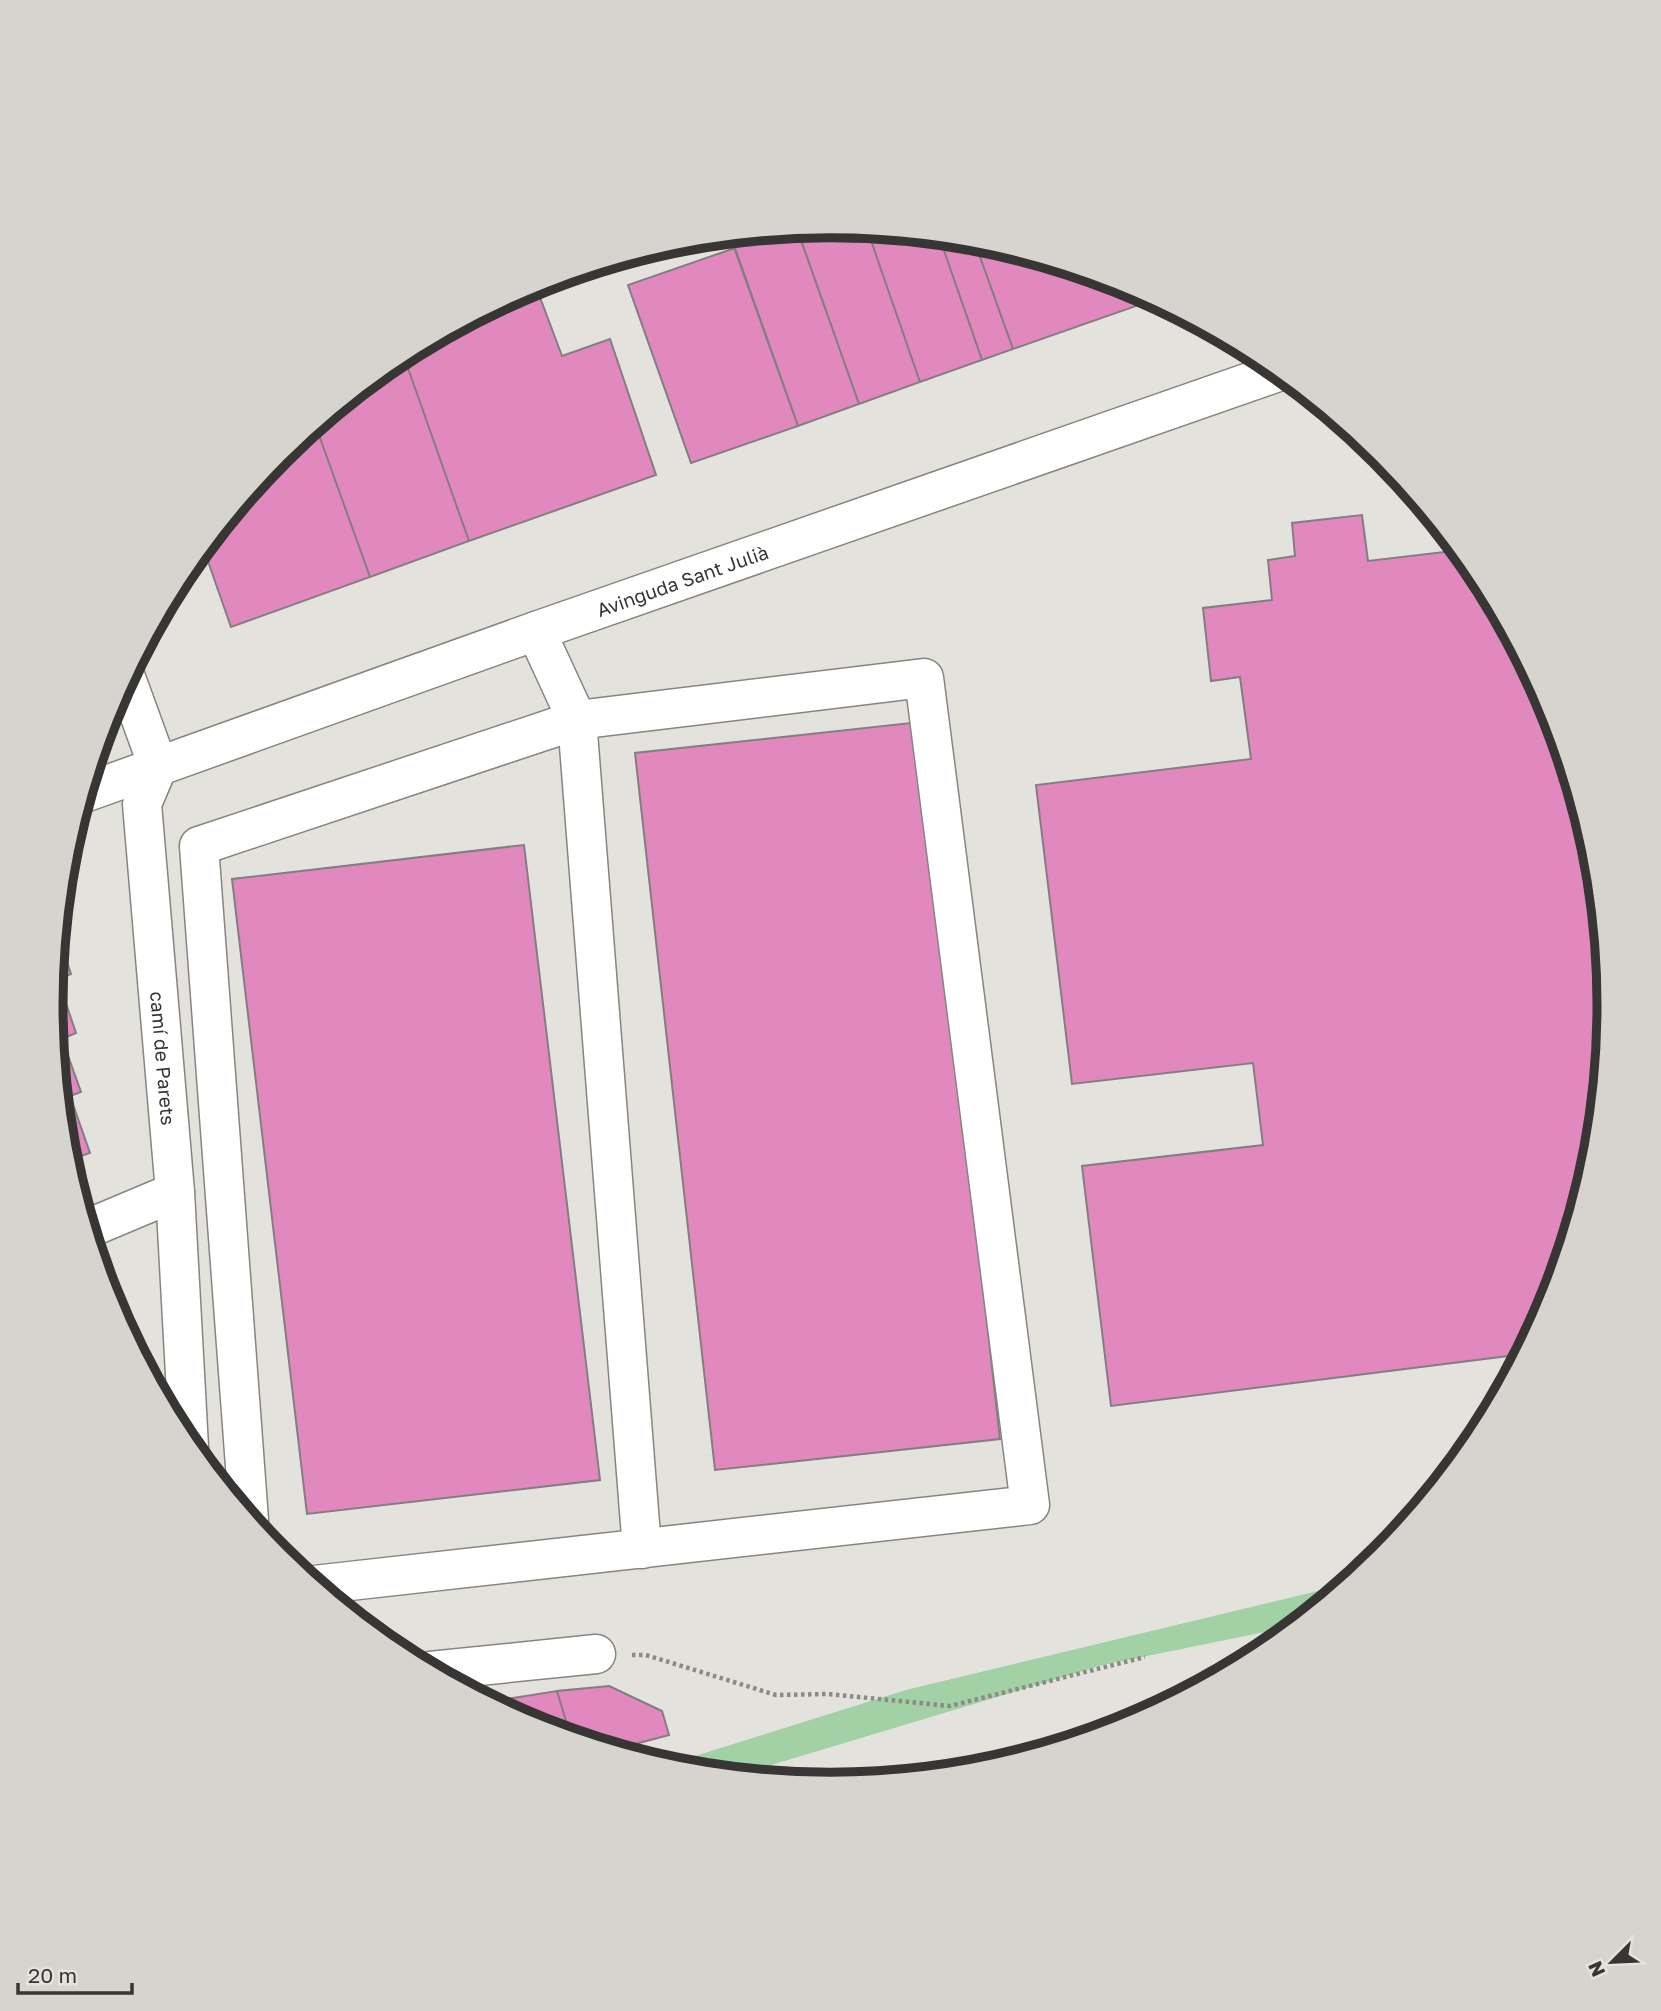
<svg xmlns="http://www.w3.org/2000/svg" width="1661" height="2011" viewBox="0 0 1661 2011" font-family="'Golos Text',sans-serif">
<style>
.green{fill:#a1d1a5}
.building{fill:#e188bf;stroke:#837e81;stroke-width:2}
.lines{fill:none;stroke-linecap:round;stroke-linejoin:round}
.minor-casing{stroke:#878581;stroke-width:41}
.path{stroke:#8c8a87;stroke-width:4.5;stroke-dasharray:3.5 3.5;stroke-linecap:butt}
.minor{stroke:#fff;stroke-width:38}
.labels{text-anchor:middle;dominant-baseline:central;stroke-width:5;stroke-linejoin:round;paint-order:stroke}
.street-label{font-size:19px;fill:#373634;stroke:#e4e2dd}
.rim{fill:none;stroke:#373634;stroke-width:9}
</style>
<rect width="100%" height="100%" fill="#e4e2dd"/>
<path class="green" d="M1351,1583L1299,1625L1103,1665L735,1776L663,1766L906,1690Z
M1183,1697L1129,1726L982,1770L921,1776Z"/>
<path class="building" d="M850,228L867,229L920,382L859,404L800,237Z
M797,229L859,404L798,426L730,236Z
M867,229L939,236L982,360L920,382Z
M939,236L974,240L1013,349L982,360Z
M974,240L1128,285L1136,306L1013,349Z
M735,248L798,426L691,463L628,285Z
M535,284L562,356L610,339L656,475L469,541L403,354Z
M1128,285H1129L1155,299L1136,306Z
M403,354L469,541L370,577L315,424Z
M315,424L370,577L231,627L203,547L279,454Z
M1362,515L1368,561L1461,550L1479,573L1551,707L1595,854L1610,1006L1595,1158L1551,1304L1524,1354L1111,1406L1082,1166L1263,1145L1253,1063L1072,1084L1036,785L1251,759L1240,677L1211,681L1203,608L1272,600L1268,560L1295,556L1292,523Z
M920,722L1000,1439L715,1470L635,753Z
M524,845L600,1480L307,1514L232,879Z
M58,935L71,974L58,980L76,1033L62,1039L81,1092L70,1096L90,1153L67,1161L51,1005Z
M609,1686L662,1711L669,1735L613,1750L571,1738L557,1691Z
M557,1691L571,1738L532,1726L487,1702Z"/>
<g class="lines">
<defs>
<g id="minor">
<path d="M536,631L577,720L642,1549"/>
<path id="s1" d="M126,678L158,766L142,804L175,1192L189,1447"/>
<path id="s2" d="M84,793L536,631L1281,371"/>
<path d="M87,1229L175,1192"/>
<path d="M249,1520L199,846L577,720L924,678L1030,1505L314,1585"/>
<path d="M430,1671L596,1654"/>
</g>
</defs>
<use href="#minor" class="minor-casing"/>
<path class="path" d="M632,1655H646L776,1695L828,1694L950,1706L1145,1657"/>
<use href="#minor" class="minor"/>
</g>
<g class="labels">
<g class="street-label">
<text stroke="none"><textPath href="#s2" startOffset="635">Avinguda Sant Julià</textPath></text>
<text stroke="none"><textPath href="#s1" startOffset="390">camí de Parets</textPath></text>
</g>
</g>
<path d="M0 0H1661V2011H0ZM63 1005a767 767 0 1 1 1534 0a767 767 0 1 1-1534 0Z" fill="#d6d4cf" fill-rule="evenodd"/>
<path class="rim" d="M63 1005a767 767 0 1 1 1534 0a767 767 0 1 1-1534 0Z"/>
<g transform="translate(1612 1962) rotate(246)" stroke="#e4e2dd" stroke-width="5" paint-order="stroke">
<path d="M0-5L12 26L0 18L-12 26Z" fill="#373634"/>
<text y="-10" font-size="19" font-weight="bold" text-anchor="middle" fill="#373634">N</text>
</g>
<path d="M18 1983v10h114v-10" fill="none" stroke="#373634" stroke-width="3.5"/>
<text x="28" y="1983" font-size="21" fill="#373634" stroke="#e4e2dd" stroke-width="5" paint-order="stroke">20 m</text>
</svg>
